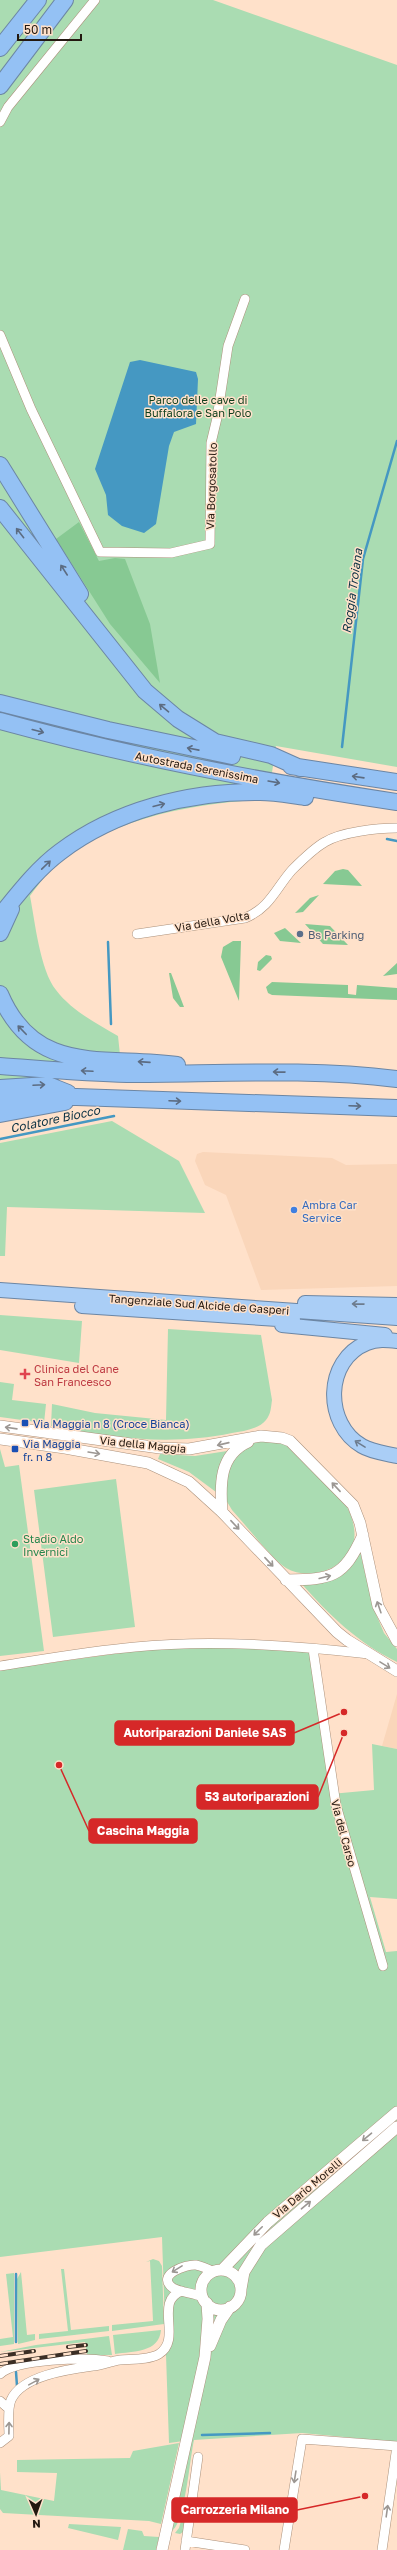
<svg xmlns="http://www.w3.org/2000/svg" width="397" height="2550" viewBox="0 0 397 2550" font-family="'Golos Text',sans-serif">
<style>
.built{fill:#fad6ba}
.green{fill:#aadcb2}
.forest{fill:#87c993}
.water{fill:#4598c2}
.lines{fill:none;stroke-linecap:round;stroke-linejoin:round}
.stream{stroke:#4598c2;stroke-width:2.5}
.minor-casing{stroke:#ac917b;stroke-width:10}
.tertiary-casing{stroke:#ac917b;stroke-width:12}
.trunk-casing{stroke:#6c86a4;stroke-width:16}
.motorway-casing{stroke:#6c86a4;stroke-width:18}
.minor{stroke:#fff;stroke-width:9}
.tertiary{stroke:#fff;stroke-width:11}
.trunk{stroke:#aacef6;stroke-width:14}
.motorway{stroke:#94c1f4;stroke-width:16}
.rail-casing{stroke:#3b2e25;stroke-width:4}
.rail{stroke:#ffe1ca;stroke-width:2.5;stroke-dasharray:8;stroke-linecap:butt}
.oneway{stroke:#5c6c82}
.oneway2{stroke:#6d7c8e}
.oneway3{stroke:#9c9793}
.service-dot{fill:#5c6f8a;stroke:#ffe1ca;stroke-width:1.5}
.shop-dot{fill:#3f7fe0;stroke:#ffe1ca;stroke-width:1.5}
.health-dot{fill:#e0444e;stroke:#ffe1ca;stroke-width:1.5}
.transit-dot{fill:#1a4fb4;stroke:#ffe1ca;stroke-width:1.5}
.leisure-dot{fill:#2e9e5b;stroke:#ffe1ca;stroke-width:1.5}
.labels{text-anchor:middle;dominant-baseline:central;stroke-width:3;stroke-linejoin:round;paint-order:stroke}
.park-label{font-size:11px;fill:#0e3f1d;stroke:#ffe1ca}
.street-label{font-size:11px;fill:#231810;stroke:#ffe1ca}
.service-label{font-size:11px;fill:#4e5e75;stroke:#ffe1ca;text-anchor:start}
.shop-label{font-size:11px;fill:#366cbe;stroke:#ffe1ca;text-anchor:start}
.health-label{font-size:11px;fill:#be3a42;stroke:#ffe1ca;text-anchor:start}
.transit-label{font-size:11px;fill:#164399;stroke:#ffe1ca;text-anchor:start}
.leisure-label{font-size:11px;fill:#27864d;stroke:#ffe1ca;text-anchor:start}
.water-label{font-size:12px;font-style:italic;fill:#0c3244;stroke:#ffe1ca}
.leader{fill:none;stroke:#d62828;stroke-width:1.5}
.callout-dot{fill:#d62828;stroke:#ffe1ca;stroke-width:1.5}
.callout{fill:#d62828;stroke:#d62828;stroke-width:1.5}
.callout-label{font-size:12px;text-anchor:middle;font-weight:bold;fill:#fff}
</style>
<rect width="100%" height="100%" fill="#ffe1ca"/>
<path class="built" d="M203,1152L332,1158L346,1165L397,1164V1286L261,1290L226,1195L205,1185L195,1161L197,1154Z
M397,1694V1749L382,1746Z"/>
<path class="green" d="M0,0H213L397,65V767L276,746L268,799C193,804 105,817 49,872C42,879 36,888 30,896C35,922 40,970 56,990C72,1011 96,1023 118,1036L120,1055L0,1091Z
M112,1121L179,1161L205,1213L7,1207L5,1256H0V1143Z
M0,1315L82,1321L79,1363L0,1350Z
M168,1329L261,1335L272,1400C271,1407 271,1414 266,1420C259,1429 243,1431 232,1433C170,1446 112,1438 51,1426L52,1404L95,1413L166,1420Z
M0,1382L14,1384L12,1400L46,1404L44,1423L0,1417Z
M263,1440C270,1441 280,1441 286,1445C294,1449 341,1497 346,1505C350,1512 353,1520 354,1528C360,1564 313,1584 286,1568C273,1560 244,1523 232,1510L226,1500L227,1467L249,1444Z
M0,1449L5,1467L19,1465L44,1651L0,1656Z
M227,1451C218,1465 216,1476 216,1492L189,1472L158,1459L160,1454L195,1456Z
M116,1479L135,1627L53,1637L34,1490Z
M360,1551L373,1607L384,1633L397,1649V1662C358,1643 329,1615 301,1583H313Z
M206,1646L315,1652L331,1794L374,1790L372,1744L397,1749V1899L370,1897L386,1952L397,1951V2442L302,2433L194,2440C190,2457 185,2523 172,2531L191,2440L169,2443L162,2237L0,2257V1670L149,1649Z
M153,2259L159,2261L162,2266L164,2324L112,2331V2325L153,2321L150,2261L146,2262Z
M61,2269H64L71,2330L109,2326V2331L39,2339V2334L68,2331Z
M21,2272L27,2335L35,2334V2340L18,2344L17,2279Z
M14,2273V2344L0,2346V2339L13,2337L6,2274Z
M161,2330C159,2353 133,2351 115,2354L113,2335Z
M109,2336L112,2355H87L85,2342L0,2352L36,2345Z
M179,2443L161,2524L149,2521L3,2513L0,2509V2472L1,2490L54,2501L57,2473L17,2472V2460L130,2458L133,2451Z
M187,2500L183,2532L180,2534L175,2533L179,2528Z
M69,2524L121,2527L118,2540L68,2528Z
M128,2529L142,2531L144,2536L159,2537L156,2550H123Z"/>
<path class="forest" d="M79,522L99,561L115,558L125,559L150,624L160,683L110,624L56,539Z
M343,869L348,870L362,886L323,884L335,871Z
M319,895L303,912L295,913L310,898Z
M305,924L330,926L348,945L323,944Z
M285,928L301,943L280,941L274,933Z
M233,941H241L239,1001L221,957L223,947Z
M266,955L271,956L272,959L260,971L257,970L258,962Z
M397,963V974L383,976Z
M169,973H171L184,1007H180L173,998Z
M272,982L348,985V994L356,995L357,985L397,988V1000L272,995L268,993L266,987Z"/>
<path class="water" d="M140,360L196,372L198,379L196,424L174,432L169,446L156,524L144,533L122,526L108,515L106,495L95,469L130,362Z"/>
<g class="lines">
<path class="stream" d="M342,747L363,559L397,441
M387,839L397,841
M108,942L111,1024
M0,1139L114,1116
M16,2342V2274
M16,2372L17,2386
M202,2435L270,2433"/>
<defs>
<path id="minor" d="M0,122L8,107L95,0
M0,335L31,409L100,552L171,553L210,544L211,443L217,418L228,346L245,299
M137,934L245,918C270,908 276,888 292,870C301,861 314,848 325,842C341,832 378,828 397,828
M313,1649L336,1805L383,1966
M0,1666C45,1659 90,1651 135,1647C212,1639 293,1645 369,1654
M203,2297C194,2293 179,2292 173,2288C155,2275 186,2264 196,2265C202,2266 208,2269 214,2272
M0,2374C16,2359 86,2357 108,2361
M0,2401L9,2409
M0,2443L9,2436C9,2425 7,2410 11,2400C22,2375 71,2369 93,2366C103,2365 111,2361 120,2360C132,2359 149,2360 159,2354C183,2339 153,2301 182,2291
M186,2541L245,2550
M185,2550L198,2457
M284,2550L302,2439L397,2446
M382,2550L397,2446"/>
<path id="tertiary" d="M0,1426L160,1448L189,1449L261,1436L282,1438L290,1441L353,1505L360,1523L378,1606L397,1641
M0,1439L65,1448L148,1463L189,1482L222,1512L337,1632L347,1640L397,1671
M222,1512C220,1485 219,1455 248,1442
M286,1580C331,1579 343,1579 363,1535
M222,2270L268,2222L397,2112
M201 2290a20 20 0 1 1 40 0a20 20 0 1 1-40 0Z
M241,2289L244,2272L261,2245L397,2127
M210,2346L221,2320L230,2307
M162,2550L205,2357L208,2319L207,2303"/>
<path id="trunk" d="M0,1290L397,1318
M305,1303L397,1305
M82,1306L293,1320
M282,1325L385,1335
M397,1341C387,1340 377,1339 367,1343C324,1360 324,1424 362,1446C372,1452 385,1453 397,1456"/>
<path id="motorway" d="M0,48L38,0
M0,86L65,0
M0,465L80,594
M0,508L145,691L178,719L215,742L271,755L300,768
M0,703L108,730L232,756
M0,721C131,757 263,782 397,802
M291,766L397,782
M0,916C18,894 37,869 60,852C115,810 190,791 260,792C275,792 290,795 305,797
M0,933L11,909
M0,994C35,1077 104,1055 177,1065
M0,1066C42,1069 85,1073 127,1074C218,1074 307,1068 397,1079
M0,1088L48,1085L68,1093
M0,1101L48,1096L397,1108
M0,1114L65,1102"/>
</defs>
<use href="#minor" class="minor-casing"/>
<use href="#tertiary" class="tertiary-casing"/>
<use href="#trunk" class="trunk-casing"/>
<use href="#motorway" class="motorway-casing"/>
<use href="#minor" class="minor"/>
<use href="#tertiary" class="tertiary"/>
<use href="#trunk" class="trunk"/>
<use href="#motorway" class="motorway"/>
<defs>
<path id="rail" d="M68,2347L86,2345
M0,2356L34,2351
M0,2364L86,2351"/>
</defs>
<use href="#rail" class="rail-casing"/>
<use href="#rail" class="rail"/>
</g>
<defs><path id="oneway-shaft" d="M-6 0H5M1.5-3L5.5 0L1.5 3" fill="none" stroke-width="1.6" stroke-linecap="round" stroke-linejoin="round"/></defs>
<g class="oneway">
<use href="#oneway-shaft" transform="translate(20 533) rotate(-128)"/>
<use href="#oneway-shaft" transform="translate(64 570) rotate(-123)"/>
<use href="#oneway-shaft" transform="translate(164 708) rotate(-140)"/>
<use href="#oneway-shaft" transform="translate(38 731) rotate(15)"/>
<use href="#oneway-shaft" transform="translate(193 749) rotate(-169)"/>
<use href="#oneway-shaft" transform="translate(358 777) rotate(-172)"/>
<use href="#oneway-shaft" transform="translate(274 782) rotate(10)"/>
<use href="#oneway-shaft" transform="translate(159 805) rotate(-14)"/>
<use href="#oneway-shaft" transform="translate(46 865) rotate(-44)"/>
<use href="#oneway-shaft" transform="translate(22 1030) rotate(-134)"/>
<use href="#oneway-shaft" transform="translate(144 1062) rotate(-176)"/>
<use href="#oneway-shaft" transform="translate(87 1071) rotate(-177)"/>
<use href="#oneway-shaft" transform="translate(279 1072) rotate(-179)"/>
<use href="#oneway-shaft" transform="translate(39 1085) rotate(-3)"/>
<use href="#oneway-shaft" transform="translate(175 1101) rotate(2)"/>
<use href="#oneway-shaft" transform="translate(355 1106) rotate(2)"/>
</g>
<g class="oneway2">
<use href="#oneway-shaft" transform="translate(358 1304) rotate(-179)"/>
<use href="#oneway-shaft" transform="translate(360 1444) rotate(-148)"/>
</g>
<g class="oneway3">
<use href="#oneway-shaft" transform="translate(11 1428) rotate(-172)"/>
<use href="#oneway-shaft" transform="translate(223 1444) rotate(167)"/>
<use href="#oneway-shaft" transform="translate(94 1453) rotate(9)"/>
<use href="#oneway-shaft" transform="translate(336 1487) rotate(-133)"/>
<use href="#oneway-shaft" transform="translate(235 1525) rotate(47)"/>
<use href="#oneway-shaft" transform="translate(269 1562) rotate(47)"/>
<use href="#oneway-shaft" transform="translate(325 1577) rotate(-14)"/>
<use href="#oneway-shaft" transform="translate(379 1607) rotate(-109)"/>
<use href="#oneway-shaft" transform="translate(385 1665) rotate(32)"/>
<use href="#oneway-shaft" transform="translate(367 2137) rotate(140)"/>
<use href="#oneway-shaft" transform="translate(306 2205) rotate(-40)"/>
<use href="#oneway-shaft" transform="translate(258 2231) rotate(135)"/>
<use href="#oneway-shaft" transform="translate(177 2269) rotate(148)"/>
<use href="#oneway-shaft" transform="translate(34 2382) rotate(-29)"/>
<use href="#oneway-shaft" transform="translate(9 2428) rotate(-89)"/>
<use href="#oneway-shaft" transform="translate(295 2477) rotate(99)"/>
<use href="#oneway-shaft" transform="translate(387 2511) rotate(-82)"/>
</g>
<circle class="service-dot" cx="300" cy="934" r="4"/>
<circle class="shop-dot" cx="294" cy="1210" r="4"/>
<path class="health-dot" d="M23 1368h4v4h4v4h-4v4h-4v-4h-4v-4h4z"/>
<g class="transit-dot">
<rect x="21" y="1419" width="8" height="8" rx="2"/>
<rect x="11" y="1445" width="8" height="8" rx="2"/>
</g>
<circle class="leisure-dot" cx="15" cy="1544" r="4"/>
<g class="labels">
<g class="park-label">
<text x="198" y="399">Parco delle cave di<tspan x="198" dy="13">Buffalora e San Polo</tspan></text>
</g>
<g class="street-label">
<text transform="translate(211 486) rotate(-88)">Via Borgosatollo</text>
<text transform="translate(197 767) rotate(11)">Autostrada Serenissima</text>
<text transform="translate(212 921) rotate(-10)">Via della Volta</text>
<text transform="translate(199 1304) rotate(4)">Tangenziale Sud Alcide de Gasperi</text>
<text transform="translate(143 1444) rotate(6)">Via della Maggia</text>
<text transform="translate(344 1833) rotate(75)">Via del Carso</text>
<text transform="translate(307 2188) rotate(-40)">Via Dario Morelli</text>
</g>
<g class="service-label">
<text x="308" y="934">Bs Parking</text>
</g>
<g class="shop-label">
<text x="302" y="1204">Ambra Car<tspan x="302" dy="13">Service</tspan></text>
</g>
<g class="health-label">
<text x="34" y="1368">Clinica del Cane<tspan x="34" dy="13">San Francesco</tspan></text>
</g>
<g class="transit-label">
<text x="33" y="1423">Via Maggia n 8 (Croce Bianca)</text>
<text x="23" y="1443">Via Maggia<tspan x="23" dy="13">fr. n 8</tspan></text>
</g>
<g class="leisure-label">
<text x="23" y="1538">Stadio Aldo<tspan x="23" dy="13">Invernici</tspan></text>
</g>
<g class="water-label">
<text transform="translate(352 591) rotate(-82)">Roggia Troiana</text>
<text transform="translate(55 1119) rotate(-12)">Colatore Biocco</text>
</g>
</g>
<path class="leader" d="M344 1712L294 1733M344 1733L318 1797M59 1765L89 1831M365 2496L297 2510"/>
<g class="callout-dot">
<circle cx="344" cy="1712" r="4"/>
<circle cx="344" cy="1733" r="4"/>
<circle cx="59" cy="1765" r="4"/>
<circle cx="365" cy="2496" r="4"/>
</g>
<g class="callout">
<rect x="115" y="1721" width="179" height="24" rx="4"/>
<rect x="197" y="1785" width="121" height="24" rx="4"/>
<rect x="89" y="1819" width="108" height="24" rx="4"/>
<rect x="172" y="2498" width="125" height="24" rx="4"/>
</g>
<g class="callout-label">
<text x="205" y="1737">Autoriparazioni Daniele SAS</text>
<text x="257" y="1801">53 autoriparazioni</text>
<text x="143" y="1835">Cascina Maggia</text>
<text x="235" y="2514">Carrozzeria Milano</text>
</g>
<g transform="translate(36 2514) rotate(178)" stroke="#ffe1ca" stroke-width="3" paint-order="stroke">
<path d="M0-3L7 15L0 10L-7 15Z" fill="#231810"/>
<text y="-6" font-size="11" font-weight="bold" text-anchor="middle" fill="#231810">N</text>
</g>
<path d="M18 34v6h63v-6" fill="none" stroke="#231810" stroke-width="2"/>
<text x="24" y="34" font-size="12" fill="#231810" stroke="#ffe1ca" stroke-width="3" paint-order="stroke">50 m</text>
</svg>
